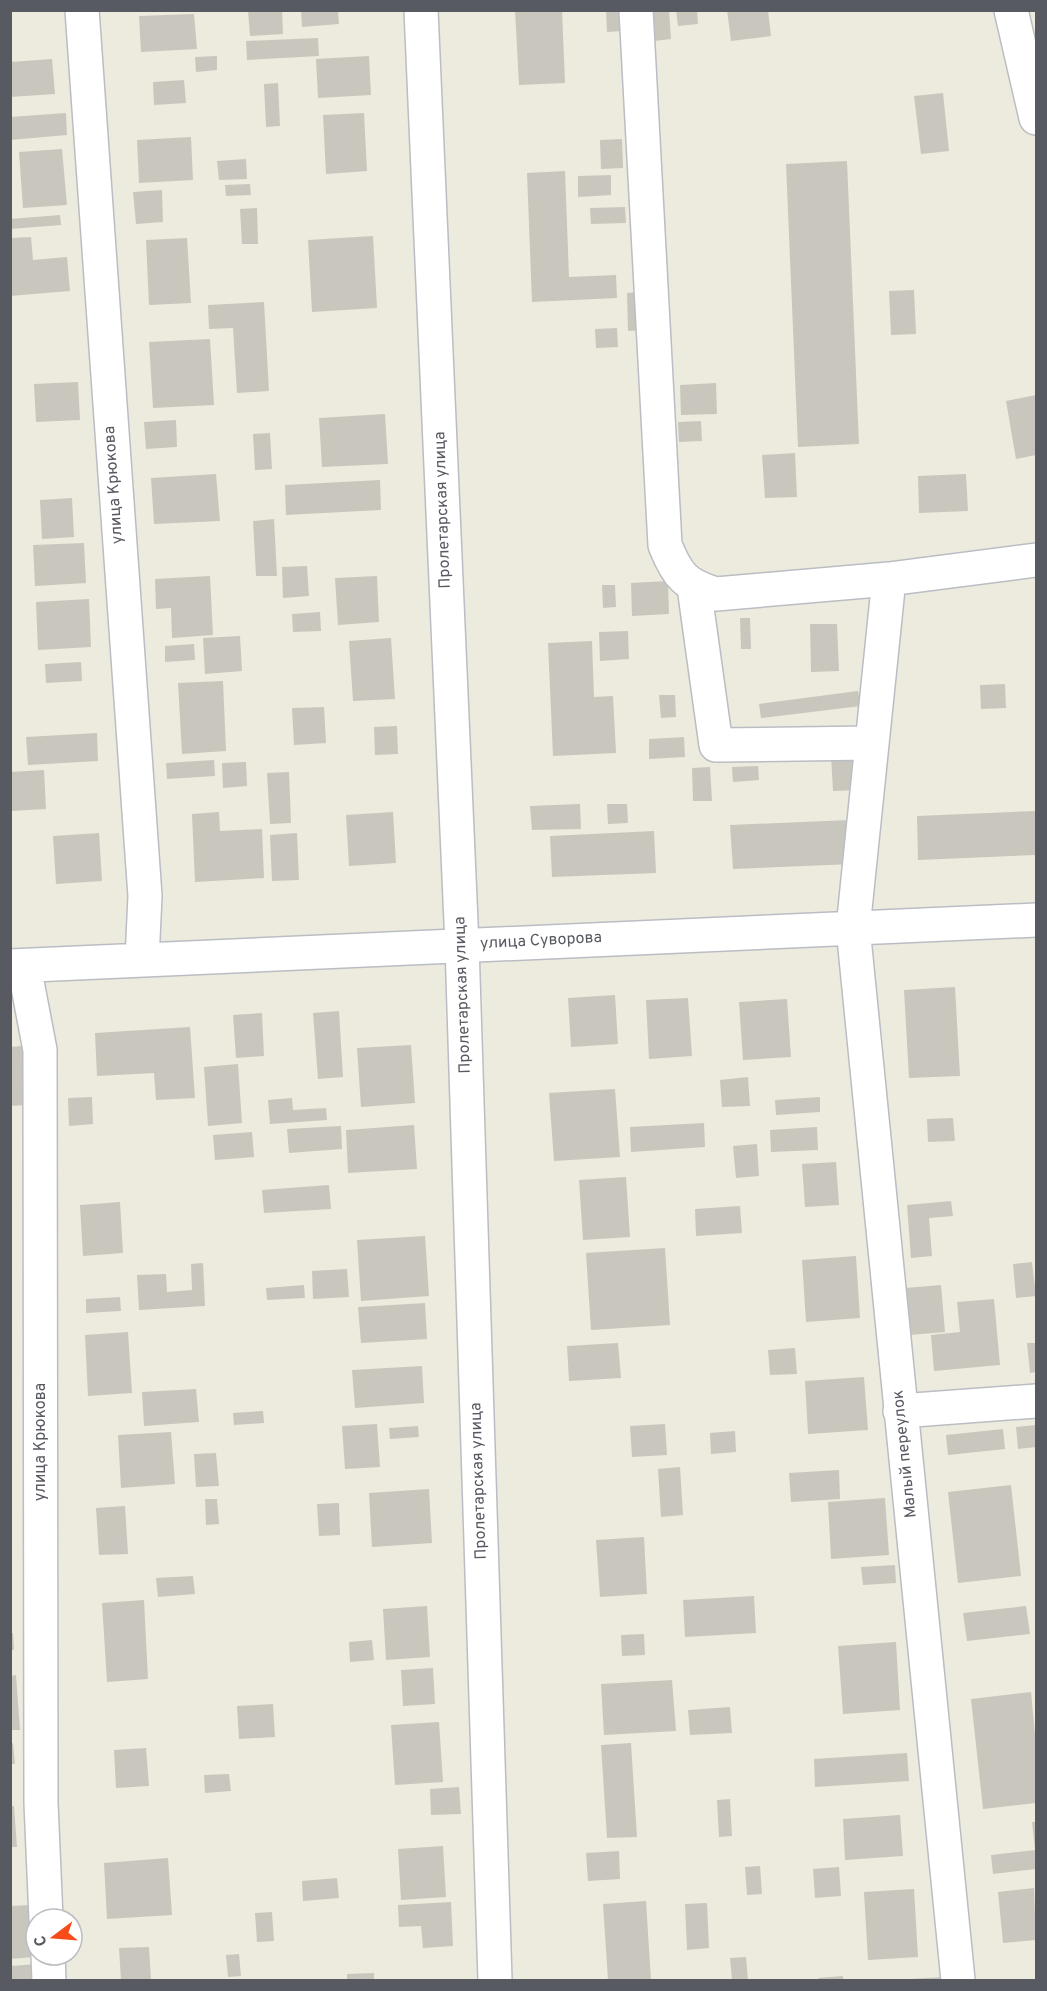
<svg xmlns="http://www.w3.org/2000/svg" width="1047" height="1991" viewBox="0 0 1047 1991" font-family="Overpass,sans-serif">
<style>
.building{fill:#c9c7bd}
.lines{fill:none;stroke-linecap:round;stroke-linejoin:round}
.minor-casing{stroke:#bbbdc4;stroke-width:36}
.minor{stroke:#fff;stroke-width:33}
.labels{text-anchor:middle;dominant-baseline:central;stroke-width:5;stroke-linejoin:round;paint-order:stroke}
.street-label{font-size:16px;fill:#575a61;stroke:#fff}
</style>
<rect width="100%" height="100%" fill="#ecebde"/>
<path class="building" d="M248,10H282L283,34L250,36Z
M301,10H338L339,24L302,27Z
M515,10H562L565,83L519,85Z
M606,10H621L622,31L607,32Z
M651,10H669L671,39L654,41Z
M676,10H697L698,24L678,26Z
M727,10H768L771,36L731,41Z
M194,14L197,49L141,52L139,16Z
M318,38L319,56L247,60L246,41Z
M217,56V70L196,72L195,57Z
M369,56L371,95L318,98L316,59Z
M52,59L55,94L10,97V62Z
M184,80L186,103L154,105L153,82Z
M278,83L280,126L266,127L264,84Z
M943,93L949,151L921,154L914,96Z
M66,113L67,135L10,140V117Z
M364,113L367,171L326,174L323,115Z
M191,137L193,180L139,183L137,140Z
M622,139L623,168L601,169L600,140Z
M62,149L67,205L23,208L19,152Z
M246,159L247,179L219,180L217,161Z
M847,161L859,444L798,447L786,164Z
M565,171L569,277L616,275L617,298L532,302L527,173Z
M611,175V195L578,197V176Z
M250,184L251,195L226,196L225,185Z
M162,190L163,222L136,224L133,192Z
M625,207L626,223L591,224L590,208Z
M257,208L258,244H242L240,209Z
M60,215L61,225L10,229V219Z
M373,236L377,308L312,312L308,240Z
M31,237L33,260L67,257L70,291L10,296V238Z
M187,238L191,303L149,305L146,240Z
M914,290L916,334L891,335L889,291Z
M640,292L642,330L628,331L627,293Z
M264,302L269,391L237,393L233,328L209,329L208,305Z
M617,328L618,347L596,348L595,329Z
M210,339L214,405L153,408L149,342Z
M78,382L80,420L36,422L34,384Z
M716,383L717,414L681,415L680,385Z
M1036,395V455L1016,459L1006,401Z
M385,414L388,464L322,467L319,418Z
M176,420L177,447L146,449L144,422Z
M701,421L702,441L679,442L678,422Z
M270,433L272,469L255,470L253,434Z
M795,453L797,497L765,498L762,455Z
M216,474L220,521L154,524L151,478Z
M966,474L968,511L919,513L918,476Z
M380,480L381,510L286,515L285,485Z
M72,498L74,537L42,539L40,500Z
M274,519L277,576H256L253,521Z
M84,543L86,583L35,586L33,545Z
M307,566L309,596L283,598L282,567Z
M210,576L213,635L172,638L171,608L156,609L155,579Z
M377,576L379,622L338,625L335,578Z
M668,581L669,614L632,616L631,583Z
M602,585H615L616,607L603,608Z
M89,599L91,647L38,650L36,602Z
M320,612L321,631L293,632L292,614Z
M740,618H750L751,649H741Z
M810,624H837L839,671L811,672Z
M628,631L629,659L600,661L599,632Z
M240,636L242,671L205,674L203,638Z
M391,638L395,699L353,701L349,641Z
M592,641L594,697L613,696L616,753L553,756L548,643Z
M194,644L195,660L165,662V646Z
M81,662L82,681L46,683L45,664Z
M223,681L226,751L182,754L178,683Z
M1005,684L1006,708L981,709L980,685Z
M858,691L861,706L761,718L759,704Z
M659,695H675L676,717L661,718Z
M324,707L326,743L294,745L292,708Z
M397,726L398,754L375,755L374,727Z
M97,733L98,761L28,765L26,737Z
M684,737L685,757L649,759V739Z
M857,754L859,790L833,791L831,755Z
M214,760L215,776L167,779L166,763Z
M246,762L247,786L223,788L222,763Z
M758,766L759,780L733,782L732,767Z
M710,767L712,801H693L692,768Z
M44,770L46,809L11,811L10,772Z
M289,772L291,823L270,824L267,773Z
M580,804L581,829L532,830L530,806Z
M607,804H627L628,823L608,824Z
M1036,811V855L918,860L917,816Z
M219,812L220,831L262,829L264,878L195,882L192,814Z
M393,812L396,863L349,866L346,815Z
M850,820L852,864L733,869L730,825Z
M654,831L656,873L552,877L550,836Z
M99,833L102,881L56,884L53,836Z
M297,833L299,880L272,881L270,835Z
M955,987L960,1076L909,1078L904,990Z
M615,995L618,1044L571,1047L568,998Z
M688,998L692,1056L649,1059L646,1000Z
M787,999L791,1057L743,1060L739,1002Z
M339,1011L343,1077L318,1079L313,1013Z
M262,1013L264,1056L236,1058L233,1015Z
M190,1027L195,1098L156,1100L154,1073L97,1076L95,1033Z
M411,1045L415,1103L361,1107L357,1048Z
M22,1046L26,1105L10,1106V1047Z
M238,1064L242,1123L208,1126L204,1067Z
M748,1077L750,1106L722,1107L720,1080Z
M615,1089L620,1157L554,1161L549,1093Z
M92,1097L93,1124L69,1126L68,1098Z
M820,1097V1112L776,1115L775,1100Z
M292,1098L293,1110L326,1108L327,1120L270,1124L268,1100Z
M953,1118L955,1141L928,1142L927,1119Z
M704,1123L705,1147L631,1152L630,1127Z
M414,1125L417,1169L348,1173L346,1130Z
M341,1126L342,1149L289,1153L287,1129Z
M817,1127L818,1150L771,1152L770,1130Z
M252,1132L254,1157L215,1160L213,1135Z
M757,1144L759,1176L736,1178L733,1146Z
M836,1162L839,1205L805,1207L802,1164Z
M626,1177L630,1237L583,1240L579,1180Z
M329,1185L331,1209L264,1213L262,1190Z
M951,1201L953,1216L929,1218L932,1256L911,1258L907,1205Z
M120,1202L123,1253L83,1256L80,1205Z
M740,1206L742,1233L696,1236L695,1209Z
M425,1236L429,1296L361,1301L357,1240Z
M665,1248L670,1325L591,1330L586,1253Z
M856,1256L860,1318L806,1322L802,1260Z
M1032,1262L1036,1296L1016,1298L1013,1264Z
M203,1263L205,1306L139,1310L137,1275L166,1274L167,1292L192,1290L191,1264Z
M347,1269L349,1297L313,1299L312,1271Z
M304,1285L305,1298L267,1300L266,1288Z
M941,1285L945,1332L909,1335L905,1288Z
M120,1297L121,1311L86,1313V1299Z
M994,1299L1000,1365L934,1371L931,1335L960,1332L957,1302Z
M425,1303L427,1339L361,1343L358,1307Z
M128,1332L132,1393L88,1396L85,1335Z
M618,1343L621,1378L569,1381L567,1346Z
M1027,1343H1036V1372L1030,1373Z
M795,1348L797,1374L770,1375L768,1350Z
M422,1366L424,1403L355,1408L352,1370Z
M864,1377L868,1430L808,1434L805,1381Z
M196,1389L199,1422L144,1426L142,1392Z
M263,1411L264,1423L234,1425L233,1413Z
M377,1424L380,1467L345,1469L342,1426Z
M665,1424L667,1455L632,1457L630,1426Z
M1036,1425V1447L1018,1449L1016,1427Z
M418,1426L419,1437L390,1439L389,1428Z
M1003,1429L1005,1449L948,1455L946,1435Z
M735,1431L736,1452L711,1454L710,1433Z
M171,1432L175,1484L121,1488L118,1435Z
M216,1453L219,1486L196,1487L194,1454Z
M680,1467L683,1515L661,1517L658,1469Z
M839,1470L840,1499L791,1502L789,1473Z
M1011,1485L1021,1576L958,1583L948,1492Z
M429,1489L432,1543L372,1547L369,1493Z
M885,1498L889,1555L831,1559L828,1502Z
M205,1499H217L219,1524L206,1525Z
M339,1503L340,1535L319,1536L317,1504Z
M125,1506L128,1554L99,1555L96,1508Z
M644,1537L647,1594L600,1597L596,1540Z
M895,1565L896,1583L863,1585L861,1567Z
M193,1576L195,1594L158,1597L156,1578Z
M754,1596L756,1633L685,1637L683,1600Z
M144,1600L148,1679L107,1682L102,1603Z
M427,1606L430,1657L386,1660L383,1609Z
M1026,1606L1030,1634L967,1641L963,1613Z
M10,1633H13L14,1650H10Z
M644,1634L645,1655L622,1656L621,1635Z
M372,1640L374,1660L350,1662L349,1642Z
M896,1642L900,1710L843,1714L838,1646Z
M433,1668L435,1704L403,1706L401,1670Z
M16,1675L20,1730H10V1676Z
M672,1680L676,1731L604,1735L601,1684Z
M1031,1692L1036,1745V1803L983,1809L971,1699Z
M273,1704L275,1737L239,1739L237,1706Z
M730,1707L732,1733L690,1735L688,1710Z
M439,1722L443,1782L395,1785L391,1725Z
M13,1743L15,1764H10V1744Z
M631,1743L637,1837L607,1838L601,1745Z
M146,1748L149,1786L116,1788L114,1750Z
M907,1753L909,1781L815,1787L814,1759Z
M229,1774L231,1791L205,1793L204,1775Z
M459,1787L461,1814L431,1815L430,1789Z
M730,1799L732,1836L719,1837L717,1800Z
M10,1806H14L17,1847H10Z
M900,1815L903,1856L845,1860L843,1819Z
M1032,1822H1036V1869L993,1874L991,1855L1035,1850Z
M443,1846L446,1897L401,1900L398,1849Z
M619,1851L620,1879L588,1881L586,1853Z
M168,1858L172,1915L107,1919L104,1863Z
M760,1866L762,1894L747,1895L745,1867Z
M839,1867L841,1896L815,1898L813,1869Z
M337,1878L339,1898L303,1901L302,1881Z
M1034,1888L1036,1940L1003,1943L998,1892Z
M914,1889L918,1957L868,1960L864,1892Z
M646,1901L651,1980H608L603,1904Z
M451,1902L453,1946L423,1948L421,1926L399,1927L398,1905Z
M707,1903L709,1948L687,1950L685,1904Z
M30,1905L34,1957L10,1959V1906Z
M272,1912L274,1941L257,1942L255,1913Z
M149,1947L151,1980H121L119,1948Z
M239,1954L241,1976L228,1977L226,1955Z
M746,1957L748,1980H732L730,1958Z
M39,1964L40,1980H10V1966Z
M374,1973V1980H347V1974Z
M843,1976V1980H819L818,1978Z
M944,1977V1980H910V1979Z"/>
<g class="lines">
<defs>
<path id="minor" d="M82,10L145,896L142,960
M421,10L462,945L495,1980
M636,10L665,545C677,575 685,585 716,594L889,579L1036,560
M1011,10L1036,118
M889,579L853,928L958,1980
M694,587L716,745L870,743
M10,966L1036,920
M24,966L40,1050L41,1803L46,1919
M900,1411L1036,1401
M48,1955L49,1980"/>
</defs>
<use href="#minor" class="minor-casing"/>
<use href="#minor" class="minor"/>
</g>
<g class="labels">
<g class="street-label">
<text transform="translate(114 485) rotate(-94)">улица Крюкова</text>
<text transform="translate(443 510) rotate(-92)">Пролетарская улица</text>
<text transform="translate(541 941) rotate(-3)">улица Суворова</text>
<text transform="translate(463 995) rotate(-92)">Пролетарская улица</text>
<text transform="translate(41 1442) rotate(-90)">улица Крюкова</text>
<text transform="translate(905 1454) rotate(-96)">Малый переулок</text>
<text transform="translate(479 1481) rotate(-92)">Пролетарская улица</text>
</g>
</g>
<rect width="1047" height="1991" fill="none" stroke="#575a61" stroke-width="24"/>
<g transform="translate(54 1937) rotate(254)"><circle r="28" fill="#ffffff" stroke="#bcbdc0" stroke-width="1.5"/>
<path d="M0-4.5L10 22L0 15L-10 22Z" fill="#f74c19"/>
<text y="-9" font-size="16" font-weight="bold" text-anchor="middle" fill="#575a61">С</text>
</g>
</svg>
